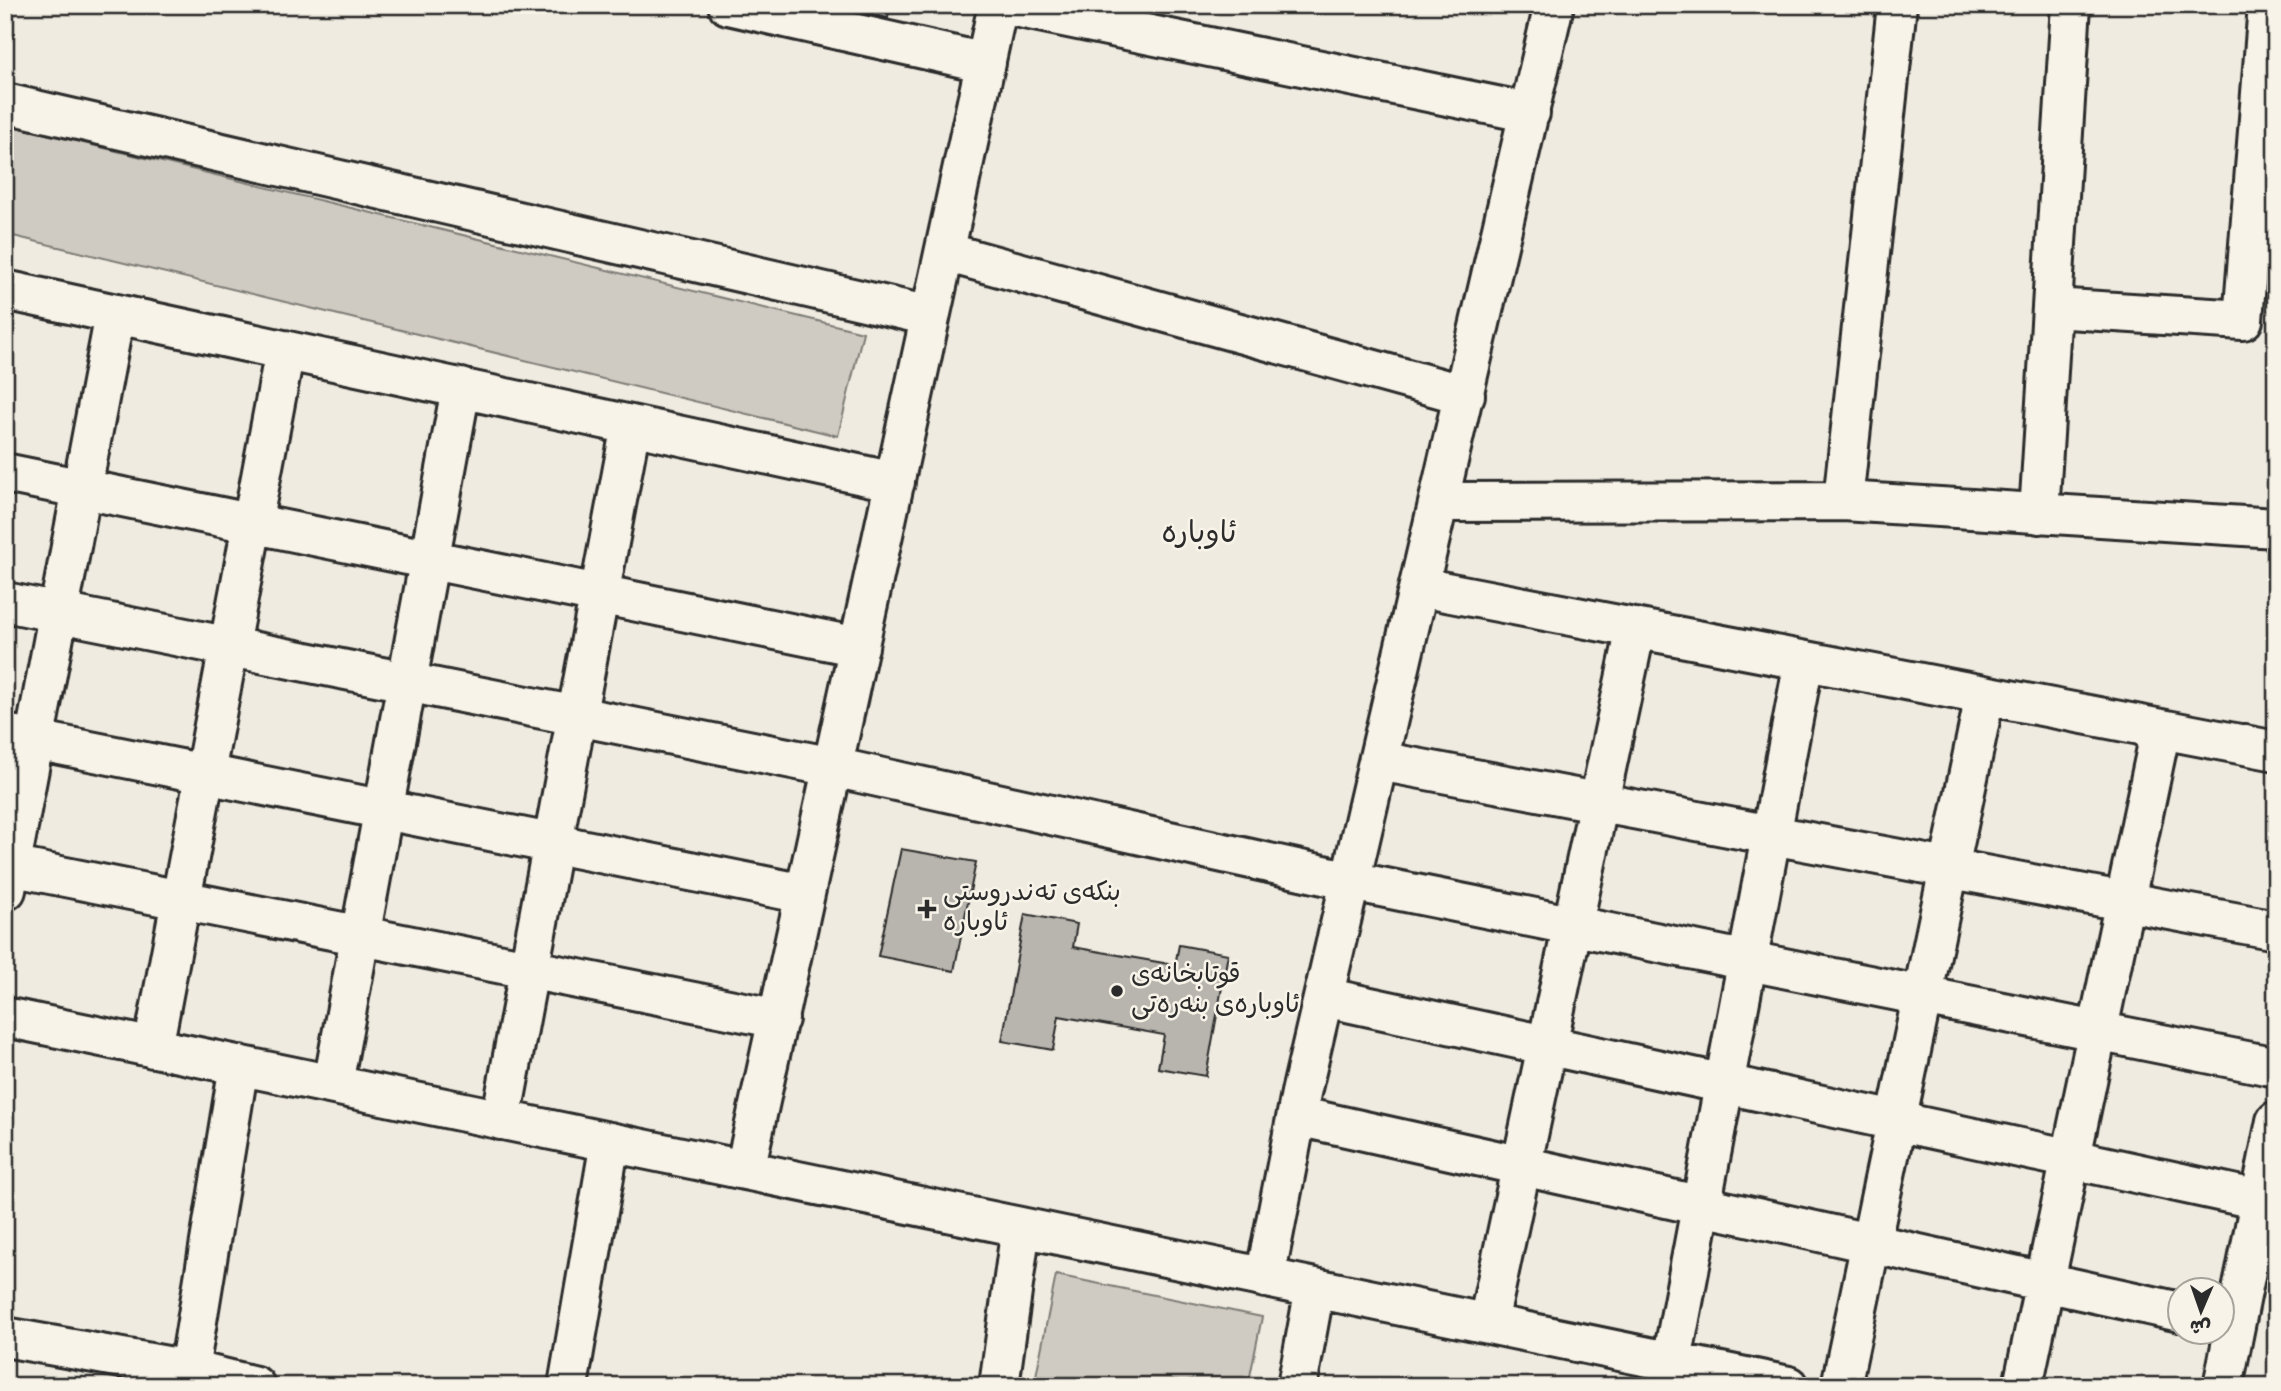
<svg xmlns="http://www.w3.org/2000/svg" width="2281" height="1391" viewBox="0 0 2281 1391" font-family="Dekko,'Playpen Sans Arabic',sans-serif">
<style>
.green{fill:#cfcbc2;stroke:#7d7b76;stroke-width:2}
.building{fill:#b8b5ae;stroke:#2b2b2b;stroke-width:2}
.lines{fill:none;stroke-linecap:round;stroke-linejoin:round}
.minor-casing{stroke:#2b2b2b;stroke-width:44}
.minor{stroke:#f7f3e8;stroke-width:38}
.poi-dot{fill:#2b2b2b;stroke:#f7f3e8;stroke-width:2.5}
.labels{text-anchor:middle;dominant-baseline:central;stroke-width:5;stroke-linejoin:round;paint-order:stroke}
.poi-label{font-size:26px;fill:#2b2b2b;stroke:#f7f3e8;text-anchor:start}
.quarter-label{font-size:30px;fill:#2b2b2b;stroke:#f7f3e8}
</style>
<rect width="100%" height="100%" fill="#efebe0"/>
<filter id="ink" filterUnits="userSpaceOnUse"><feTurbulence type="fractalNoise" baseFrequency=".0143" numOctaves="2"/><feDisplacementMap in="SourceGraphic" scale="14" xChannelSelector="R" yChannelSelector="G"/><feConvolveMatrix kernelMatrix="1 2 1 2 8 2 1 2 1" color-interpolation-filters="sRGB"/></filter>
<g filter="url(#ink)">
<path class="green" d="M5,124L863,332L838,436L5,234Z
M1056,1275L1262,1317L1248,1386H1034Z"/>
<path class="building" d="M830,5H891L888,18Z
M901,849L976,862L954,971L878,956Z
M1025,914L1077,924L1073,947L1175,965L1179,945L1228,954L1206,1076L1158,1068L1164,1035L1059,1016L1053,1050L1002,1041Z"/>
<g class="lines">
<defs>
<path id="minor" d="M728,5L986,63
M1005,5L1530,113
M5,103L930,316
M945,252L1465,395
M5,290L895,482
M2052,308L2243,320L2268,5
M5,473L859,647
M1843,501L1897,5
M1439,502L1843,501L2276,528
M2039,514L2071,5
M1420,587L2276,751
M5,602L833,767L1351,881L2276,1067
M5,734L805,894
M1379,761L2276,930
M5,865L779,1019
M6,890L115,314
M1324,997L2260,1200
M5,1017L1789,1386
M153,1048L285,350
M333,1084L461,388
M1297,1116L2180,1312
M501,1120L631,425
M745,1170L998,5
M1265,1278L1301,1093L1554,5
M1488,1323L1636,628
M5,1337L189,1370L255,1386
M1672,1361L1804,661
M189,1370L239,1065
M568,1386L610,1142
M999,1386L1021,1227
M1297,1386L1315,1288
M1841,1386L1985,696
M2023,1386L2161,729
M2223,1386L2276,1121"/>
</defs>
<use href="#minor" class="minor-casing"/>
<use href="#minor" class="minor"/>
</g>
</g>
<g class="poi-dot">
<path d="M923.5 898.5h7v7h7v7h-7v7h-7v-7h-7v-7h7z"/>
<circle cx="1117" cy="991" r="7"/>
</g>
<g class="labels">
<g class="poi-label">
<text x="943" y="894">بنکەی تەندروستی<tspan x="943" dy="30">ئاوبارە</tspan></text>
<text x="1131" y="976">قوتابخانەی<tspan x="1131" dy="30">ئاوبارەی بنەرەتی</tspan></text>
</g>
<g class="quarter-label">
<text x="1199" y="536">ئاوبارە</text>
</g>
</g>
<rect width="2281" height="1391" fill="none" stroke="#f7f3e8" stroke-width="28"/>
<rect x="14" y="14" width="2253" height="1363" fill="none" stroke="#2b2b2b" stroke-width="2.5" filter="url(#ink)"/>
<g transform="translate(2201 1311) rotate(182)"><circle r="33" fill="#f7f3e8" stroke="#a5a39c" stroke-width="2"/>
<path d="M0-5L12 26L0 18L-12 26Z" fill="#2b2b2b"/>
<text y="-10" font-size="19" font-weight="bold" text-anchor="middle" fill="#2b2b2b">ش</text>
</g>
</svg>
